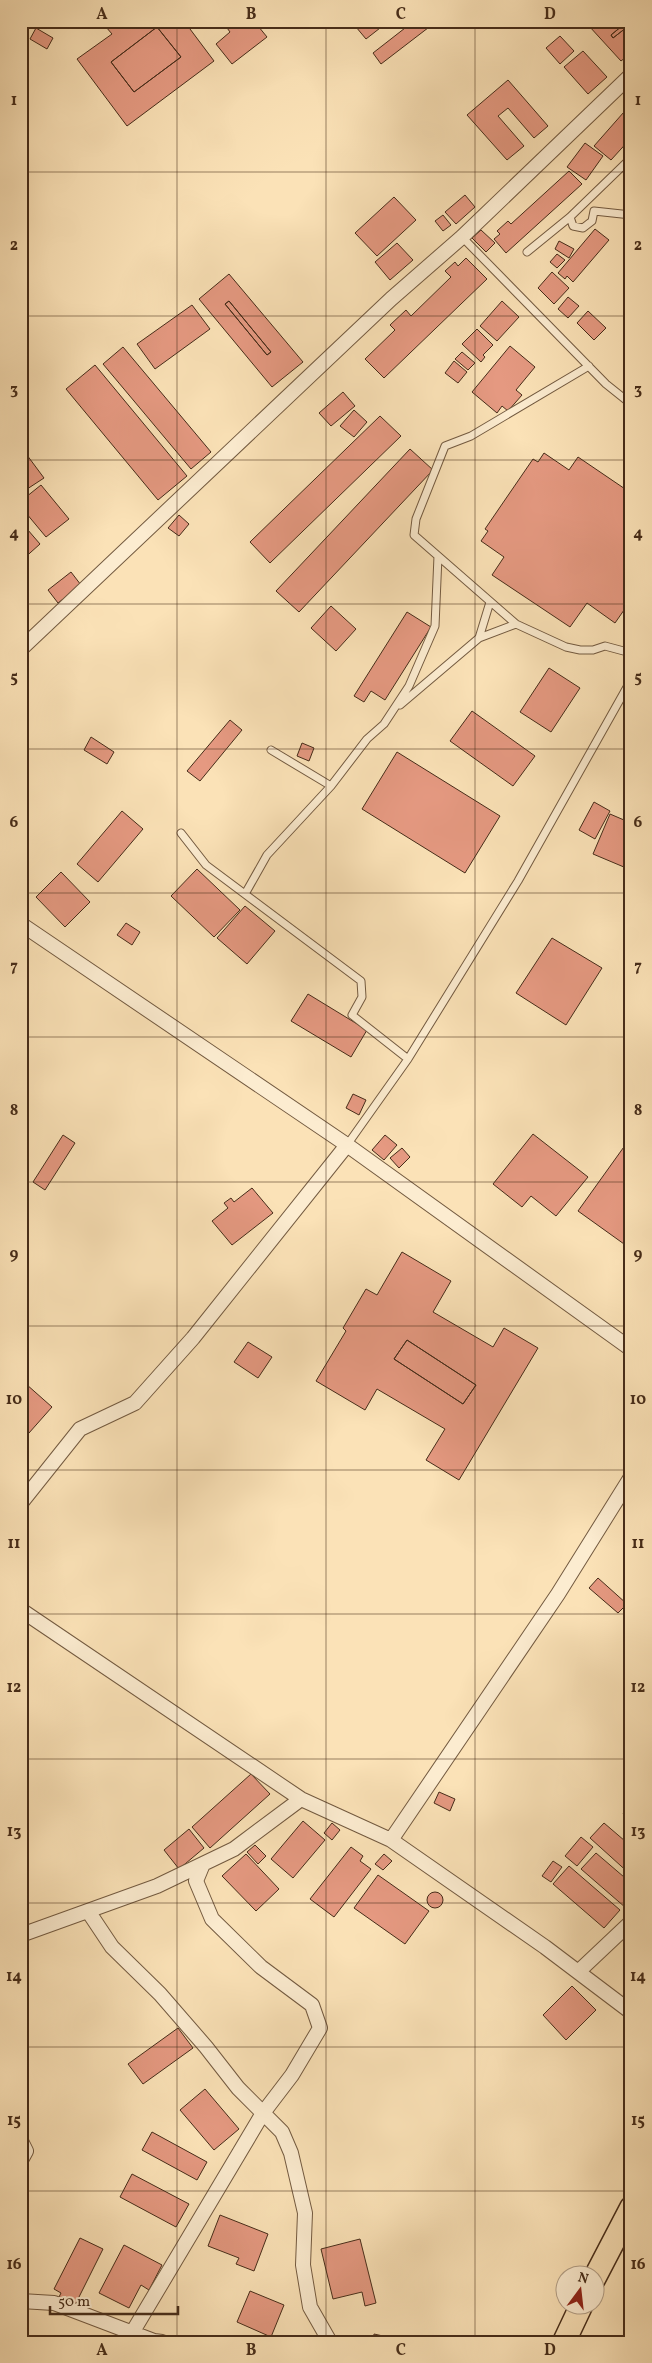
<svg xmlns="http://www.w3.org/2000/svg" width="652" height="2363" viewBox="0 0 652 2363" font-family="Vollkorn,serif">
<style>
.building{fill:#e59981;stroke:#462c19;fill-rule:evenodd}
.lines{fill:none;stroke-linecap:round;stroke-linejoin:round}
.lane-casing{stroke:#735a40;stroke-width:9}
.street-casing{stroke:#735a40;stroke-width:16}
.primary-casing{stroke:#462c19;stroke-width:25}
.lane{stroke:#fcecd0;stroke-width:7}
.street{stroke:#fcecd0;stroke-width:14}
.primary{stroke:#fbe2b7;stroke-width:22}
.grid{fill:none;stroke:#462c19;stroke-width:1;stroke-opacity:0.55}
.neatline{fill:none;stroke:#462c19;stroke-width:2}
.grid-label{font-size:16px;text-anchor:middle;font-weight:bold;fill:#462c19}
</style>
<rect width="100%" height="100%" fill="#fbe2b7"/>
<filter id="stains"><feTurbulence type="fractalNoise" baseFrequency=".004" numOctaves="4"/><feColorMatrix values="0 0 0 0 .2 0 0 0 0 .09 0 0 0 0 .02 0 0 0 .5 -.17"/></filter>
<radialGradient id="worn" r=".72"><stop offset=".6" stop-color="#630" stop-opacity="0"/><stop offset="1" stop-color="#630" stop-opacity=".3"/></radialGradient>
<path class="building" d="M114,21H184L214,61L127,126L77,59L112,34L106,27ZM157,27L181,57L134,92L111,62Z
M222,21H238L240,24L243,21H254L267,37L232,64L216,44L230,32Z
M351,21H389L366,39Z
M414,21H437L381,64L373,53Z
M595,21H628L611,35L613,38L631,24V53L621,61L589,26Z
M628,21L631,24L613,38L611,35Z
M157,27L181,57L134,92L111,62Z
M36,28L53,38L47,49L30,39Z
M560,36L574,51L560,64L546,48Z
M583,51L607,77L588,94L564,67Z
M508,80L548,126L534,138L508,108L498,116L524,146L507,160L467,115Z
M631,104V138L611,160L594,146Z
M585,143L603,156L586,180L567,167Z
M569,171L582,184L506,253L494,239L500,234L497,231L508,221L511,224Z
M465,195L475,207L456,224L445,212Z
M394,197L416,220L377,256L355,233Z
M443,215L451,225L443,231L435,221Z
M595,229L609,240L573,282L567,276L565,279L558,273Z
M481,230L495,243L486,252L472,238Z
M559,241L574,249L569,258L555,249Z
M397,243L413,260L390,280L375,262Z
M557,254L565,260L557,268L550,262Z
M466,258L487,279L384,378L365,359L395,330L390,325L406,310L411,316L451,277L445,271L455,262L458,266Z
M552,272L569,288L554,304L538,288Z
M229,274L303,362L272,387L199,299ZM229,301L271,352L267,355L225,304Z
M568,297L579,306L568,318L558,309Z
M229,301L271,352L267,355L225,304Z
M502,301L519,317L497,341L480,326Z
M192,305L210,329L155,369L137,344Z
M588,311L606,328L594,340L577,323Z
M477,329L493,345L483,355L485,357L481,362L462,344Z
M510,346L535,367L516,390L522,395L508,411L502,406L497,413L472,392Z
M123,347L211,452L191,469L103,364Z
M462,352L475,363L468,370L455,359Z
M454,361L467,372L458,383L445,373Z
M95,365L187,476L158,500L66,389Z
M343,392L355,406L331,426L319,413Z
M354,410L367,422L354,437L340,426Z
M380,416L401,436L270,563L250,542Z
M21,447L44,478L21,493Z
M410,449L433,470L299,612L276,591Z
M544,453L569,470L578,457L631,493V600L615,623L587,603L570,627L492,575L504,557L481,541L488,531L485,529L533,459L538,462Z
M41,485L69,519L46,537L21,507V501Z
M179,515L189,524L179,536L168,528Z
M21,522L40,544L21,561Z
M71,572L81,585L58,603L48,590Z
M331,606L356,629L336,651L311,628Z
M407,612L431,627L385,700L371,691L364,702L354,696Z
M549,668L580,688L551,732L520,712Z
M472,711L535,756L513,786L450,741Z
M230,720L242,730L200,781L187,771Z
M91,737L114,752L107,764L84,750Z
M302,743L314,748L309,761L297,756Z
M397,752L500,816L465,873L362,809Z
M594,802L610,811L595,839L579,830Z
M122,811L143,829L98,882L77,864Z
M610,814L631,823V870L593,854Z
M197,869L240,910L214,937L171,896Z
M61,872L90,902L65,927L36,897Z
M245,906L275,931L247,964L217,938Z
M126,923L140,932L132,945L117,935Z
M552,938L602,968L566,1025L516,993Z
M308,994L367,1030L351,1057L291,1021Z
M353,1094L366,1100L359,1115L346,1108Z
M533,1134L588,1177L556,1216L531,1196L522,1207L493,1184Z
M63,1135L75,1143L45,1190L33,1182Z
M385,1135L397,1145L384,1160L372,1150Z
M626,1144L631,1147V1249L578,1211Z
M402,1148L410,1157L399,1168L390,1158Z
M252,1188L273,1213L232,1245L212,1221L228,1208L224,1203L231,1198L234,1202Z
M402,1252L451,1281L433,1312L493,1347L504,1328L538,1348L459,1480L426,1460L445,1429L377,1389L365,1410L316,1381L346,1331L343,1328L366,1289L377,1295ZM407,1340L476,1385L463,1404L394,1359Z
M407,1340L476,1385L463,1404L394,1359Z
M248,1342L272,1357L258,1378L234,1362Z
M26,1384L52,1407L21,1442V1390Z
M598,1578L627,1604L618,1613L589,1588Z
M251,1774L270,1794L210,1848L192,1827Z
M439,1792L455,1799L450,1811L434,1803Z
M631,1802V1819L623,1814Z
M303,1821L325,1840L293,1878L271,1859Z
M332,1823L340,1830L332,1840L324,1833Z
M604,1823L625,1841L631,1834V1875L590,1838Z
M189,1829L204,1848L179,1869L164,1850Z
M581,1837L593,1847L577,1866L565,1856Z
M255,1845L266,1856L258,1864L247,1852Z
M351,1847L363,1856L360,1861L371,1869L334,1917L310,1899Z
M596,1853L631,1883V1903L626,1908L581,1869Z
M246,1854L279,1889L256,1911L222,1876Z
M384,1854L392,1861L383,1870L375,1864Z
M553,1861L562,1867L551,1882L542,1876Z
M569,1866L620,1910L604,1928L553,1884Z
M378,1875L429,1911L405,1944L354,1908Z
M427 1900a8 8 0 1 1 16 0a8 8 0 1 1-16 0Z
M572,1986L596,2010L566,2040L543,2015Z
M178,2028L193,2048L143,2084L128,2064Z
M205,2089L239,2129L214,2150L180,2110Z
M152,2132L207,2162L197,2180L142,2150Z
M132,2174L189,2204L176,2227L120,2197Z
M220,2215L268,2234L254,2271L236,2264L239,2258L208,2246Z
M80,2238L103,2249L74,2307L58,2299L61,2293L54,2289Z
M360,2239L376,2303L365,2306L362,2292L333,2299L321,2249Z
M124,2245L162,2265L149,2290L141,2285L129,2308L99,2293Z
M250,2291L284,2305L271,2337L237,2322Z
M374,2334L392,2338V2342H356V2338L373,2342Z"/>
<g class="lines">
<defs>
<path id="lane" d="M570,217L573,226L583,228L592,221L594,211L631,215
M462,237L606,384L631,404
M527,252L570,217L631,158
M589,366L471,436L445,446L416,519L414,535L516,624L566,647L580,650H593L605,646L631,653
M479,638L490,602
M400,705L479,638L516,624
M271,750L331,786
M181,833L206,865L361,981L362,997L352,1015L408,1059
M245,894L267,855L331,786L367,739L384,724L409,686L435,626L438,556
M347,1145L408,1059L518,881L631,680"/>
<path id="street" d="M21,649L391,299L462,237L631,75
M21,924L347,1145L631,1349
M21,1503L80,1429L135,1403L193,1338L347,1145
M21,1610L301,1799L391,1840L558,1594L631,1477
M391,1840L545,1947L631,2012
M88,1911L112,1947L160,1994L206,2047L238,2088L282,2132L291,2153L305,2213L303,2265L310,2307L330,2342
M21,1935L157,1886L234,1849L301,1799
M578,1972L631,1922
M21,2141L26,2151L21,2160
M21,2301L54,2303L154,2341L162,2342
M132,2333L263,2113L292,2075L320,2028L312,2005L261,1967L212,1919L196,1881L203,1864"/>
<path id="primary" d="M594,2279L631,2208
M564,2342L581,2306"/>
</defs>
<use href="#lane" class="lane-casing"/>
<use href="#street" class="street-casing"/>
<use href="#primary" class="primary-casing"/>
<use href="#lane" class="lane"/>
<use href="#street" class="street"/>
<use href="#primary" class="primary"/>
</g>
<path class="grid" d="M177,21V2342M326,21V2342M475,21V2342M21,172H631M21,316H631M21,460H631M21,604H631M21,749H631M21,893H631M21,1037H631M21,1182H631M21,1326H631M21,1470H631M21,1614H631M21,1759H631M21,1903H631M21,2047H631M21,2191H631"/>
<rect width="652" height="2363" fill="none" stroke="#fbe2b7" stroke-width="55"/>
<g transform="translate(580 2290) rotate(15)"><circle r="24" fill="#fcecd0" stroke="#b39f87"/>
<path d="M0-4L9 19L0 12L-9 19Z" fill="#8f2418"/>
<text y="-8" font-size="14" font-weight="bold" text-anchor="middle" fill="#462c19">N</text>
</g>
<path d="M50 2306v8h128v-8" fill="none" stroke="#462c19" stroke-width="2.5"/>
<text x="58" y="2306" font-size="15" fill="#462c19" stroke="#fcecd0" stroke-width="4" paint-order="stroke">50 m</text>
<rect x="28" y="28" width="596" height="2308" class="neatline"/>
<g class="grid-label">
<text x="102" y="19">A</text>
<text x="251" y="19">B</text>
<text x="401" y="19">C</text>
<text x="550" y="19">D</text>
<text x="14" y="105">1</text>
<text x="638" y="105">1</text>
<text x="14" y="250">2</text>
<text x="638" y="250">2</text>
<text x="14" y="394">3</text>
<text x="638" y="394">3</text>
<text x="14" y="538">4</text>
<text x="638" y="538">4</text>
<text x="14" y="682">5</text>
<text x="638" y="682">5</text>
<text x="14" y="827">6</text>
<text x="638" y="827">6</text>
<text x="14" y="971">7</text>
<text x="638" y="971">7</text>
<text x="14" y="1115">8</text>
<text x="638" y="1115">8</text>
<text x="14" y="1259">9</text>
<text x="638" y="1259">9</text>
<text x="14" y="1404">10</text>
<text x="638" y="1404">10</text>
<text x="14" y="1548">11</text>
<text x="638" y="1548">11</text>
<text x="14" y="1692">12</text>
<text x="638" y="1692">12</text>
<text x="14" y="1836">13</text>
<text x="638" y="1836">13</text>
<text x="14" y="1981">14</text>
<text x="638" y="1981">14</text>
<text x="14" y="2125">15</text>
<text x="638" y="2125">15</text>
<text x="14" y="2269">16</text>
<text x="638" y="2269">16</text>
<text x="102" y="2355">A</text>
<text x="251" y="2355">B</text>
<text x="401" y="2355">C</text>
<text x="550" y="2355">D</text>
</g>
<rect width="100%" height="100%" filter="url(#stains)"/>
<rect width="100%" height="100%" fill="url(#worn)"/>
</svg>
